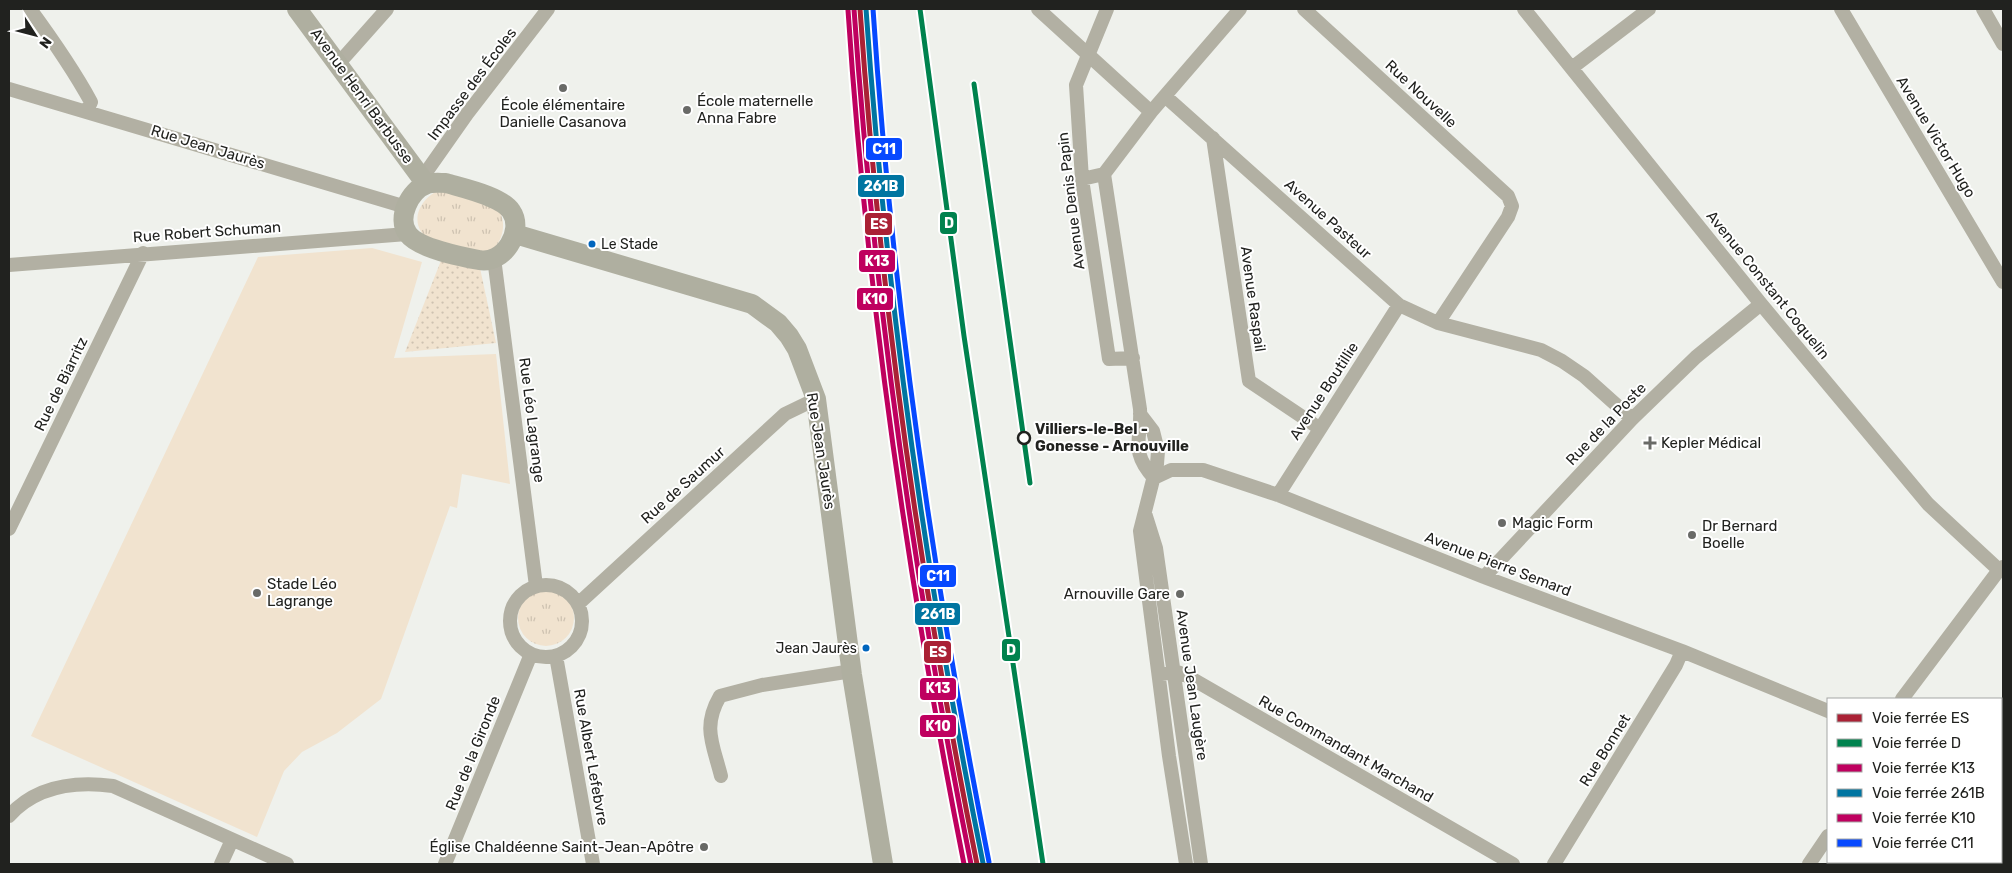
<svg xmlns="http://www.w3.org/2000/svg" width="2012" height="873" viewBox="0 0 2012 873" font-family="Rubik,sans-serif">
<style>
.grass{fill:url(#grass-tufts)}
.park{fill:url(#park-dots)}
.pitch{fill:#f1e3cf}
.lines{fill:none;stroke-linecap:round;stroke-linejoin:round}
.street{stroke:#b2b0a3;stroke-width:14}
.secondary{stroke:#afafa0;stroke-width:20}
.rail-1-casing{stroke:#fff;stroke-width:9}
.rail-2-casing{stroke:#fff;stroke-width:9}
.rail-3-casing{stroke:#fff;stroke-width:9}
.rail-4-casing{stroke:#fff;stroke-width:9}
.rail-5-casing{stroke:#fff;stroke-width:9}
.rail-6-casing{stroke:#fff;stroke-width:9}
.rail-1{stroke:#aa2135;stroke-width:5}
.rail-2{stroke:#00824e;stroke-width:5}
.rail-3{stroke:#bf005f;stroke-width:5}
.rail-4{stroke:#0075a1;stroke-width:5}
.rail-5{stroke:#bf005f;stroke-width:5}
.rail-6{stroke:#0749ff;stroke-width:5}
.poi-dot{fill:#696a67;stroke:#fff;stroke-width:2}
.bus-dot{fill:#0065bd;stroke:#fff;stroke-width:2}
.stop-dot{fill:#fff;stroke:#21221f;stroke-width:2.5}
.labels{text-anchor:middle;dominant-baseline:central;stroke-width:4;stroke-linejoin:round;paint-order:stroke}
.bus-label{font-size:14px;fill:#21221f;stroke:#fff;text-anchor:start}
.street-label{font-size:15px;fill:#21221f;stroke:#fff}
.poi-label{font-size:15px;fill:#21221f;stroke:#fff;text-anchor:start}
.stop-label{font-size:15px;font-weight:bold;fill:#21221f;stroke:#fff;text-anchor:start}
.line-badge{stroke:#fff;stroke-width:2}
.badge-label{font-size:14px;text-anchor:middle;font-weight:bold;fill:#fff}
</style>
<defs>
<pattern id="grass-tufts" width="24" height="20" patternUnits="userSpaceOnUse" patternTransform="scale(1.25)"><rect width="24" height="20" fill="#f1e3cf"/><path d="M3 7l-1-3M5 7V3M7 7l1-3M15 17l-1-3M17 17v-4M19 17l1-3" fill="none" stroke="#cec2b1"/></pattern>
<pattern id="park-dots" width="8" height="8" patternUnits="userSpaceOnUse" patternTransform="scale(1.25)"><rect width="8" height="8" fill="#f1e3cf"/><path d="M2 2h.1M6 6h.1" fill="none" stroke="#cec2b1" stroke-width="1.8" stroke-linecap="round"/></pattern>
</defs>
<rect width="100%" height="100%" fill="#eff1ec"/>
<path class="grass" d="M446,188C457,192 488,199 496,207C512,223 499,258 476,253C463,249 444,248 432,241C405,227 419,194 446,188Z
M518 618a28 28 0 1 1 56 0a28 28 0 1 1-56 0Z"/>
<path class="park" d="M442,258L480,268L496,343L405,352Z"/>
<path class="pitch" d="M372,248L422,262L394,358L496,354L510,484L462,474L457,508L450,506L381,699L337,733L302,752L284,771L257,837L31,736L258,257Z"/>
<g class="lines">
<path class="street" d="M30,9C52,39 73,69 91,102L87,111
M1038,9L1151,112
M1107,9L1076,85L1082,179L1109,359L1133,358
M1304,9L1508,196L1512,206L1508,217L1438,323
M1524,9L1761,304L1928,504L1999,570
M1841,9L2003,282
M1983,9L2003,44
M339,63L387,9
M1573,67L1649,9
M9,89L406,207
M1166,97L1399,305L1438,323L1541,350L1562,361L1584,376L1632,419
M1213,138L1249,381L1319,428
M1104,174L1140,409C1142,440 1129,450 1154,478
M422,178L467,114L548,9
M1082,179L1104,174L1151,112L1240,9
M494,258L536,586
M9,265L407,234
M1140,414L1153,431L1158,451L1157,464L1140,531L1169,756L1186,864
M1154,478L1171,470H1203L1278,495L1484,577L1682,651L1828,711
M1278,495L1399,305
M1145,513L1156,548L1201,864
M9,529L143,253
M1484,577L1632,419L1696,357L1761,304
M510 621a36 36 0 1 1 72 0a36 36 0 1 1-72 0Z
M578,604L785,414L816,399
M556,656L593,864
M1159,674L1178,672L1189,677L1513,864
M1902,699L1999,570L2003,567
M721,776C713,744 702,727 720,696L762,685L852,671
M2001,781L2003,782
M9,816C36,786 75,781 113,786L287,864
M2001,842L2003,838
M221,864L232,840
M445,864L531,654
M1554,864L1676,665L1682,651
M1809,864L1828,836
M1985,864L1987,862"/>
<path class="secondary" d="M297,9L426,184
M446,183C463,188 501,196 511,211C525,231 503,265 479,260C462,257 418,248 408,234C396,218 410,190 427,184C432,182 440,183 446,183Z
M515,234L752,304L778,323L789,336L797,349L816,399L852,675L883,864"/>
<defs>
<path id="rail-1" d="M860,9C880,297 920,581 977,864"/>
<path id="rail-2" d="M920,9L964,336L1043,864
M974,84L1030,483"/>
<path id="rail-3" d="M854,9C874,297 914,581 971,864"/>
<path id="rail-4" d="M866,9C886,296 926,580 983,863"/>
<path id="rail-5" d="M848,10C867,298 908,582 964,864"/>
<path id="rail-6" d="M873,9C892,296 933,579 989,862"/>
</defs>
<use href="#rail-1" class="rail-1-casing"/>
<use href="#rail-2" class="rail-2-casing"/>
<use href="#rail-3" class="rail-3-casing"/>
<use href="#rail-4" class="rail-4-casing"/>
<use href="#rail-5" class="rail-5-casing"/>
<use href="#rail-6" class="rail-6-casing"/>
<use href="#rail-1" class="rail-1"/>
<use href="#rail-2" class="rail-2"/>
<use href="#rail-3" class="rail-3"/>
<use href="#rail-4" class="rail-4"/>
<use href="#rail-5" class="rail-5"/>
<use href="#rail-6" class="rail-6"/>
</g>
<g class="poi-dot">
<circle cx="563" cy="88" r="5"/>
<circle cx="687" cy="110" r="5"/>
<path d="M1647.5 435.5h5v5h5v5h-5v5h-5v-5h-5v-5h5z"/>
<circle cx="1502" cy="523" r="5"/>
<circle cx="1692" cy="535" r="5"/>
<circle cx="257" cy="593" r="5"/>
<circle cx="1180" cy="594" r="5"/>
<circle cx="704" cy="847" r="5"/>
</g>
<g class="bus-dot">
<circle cx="592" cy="244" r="4.5"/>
<circle cx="866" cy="648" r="4.5"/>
</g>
<circle class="stop-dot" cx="1024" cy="438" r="6"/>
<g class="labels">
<g class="bus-label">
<text x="601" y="244">Le Stade</text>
<text x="857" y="648" text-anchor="end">Jean Jaurès</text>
</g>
<g class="street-label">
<text transform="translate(472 84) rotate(-53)">Impasse des Écoles</text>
<text transform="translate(1421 94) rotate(43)">Rue Nouvelle</text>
<text transform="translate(362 96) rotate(54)">Avenue Henri Barbusse</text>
<text transform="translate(1936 137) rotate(59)">Avenue Victor Hugo</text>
<text transform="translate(208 147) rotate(17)">Rue Jean Jaurès</text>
<text transform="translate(1071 201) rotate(-97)">Avenue Denis Papin</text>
<text transform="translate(1328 219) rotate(42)">Avenue Pasteur</text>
<text transform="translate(207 232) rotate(-4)">Rue Robert Schuman</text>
<text transform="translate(1768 285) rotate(51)">Avenue Constant Coquelin</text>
<text transform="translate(1253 299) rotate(82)">Avenue Raspail</text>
<text transform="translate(61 384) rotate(-64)">Rue de Biarritz</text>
<text transform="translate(1324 391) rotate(-57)">Avenue Boutillie</text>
<text transform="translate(532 420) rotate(83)">Rue Léo Lagrange</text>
<text transform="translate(1606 424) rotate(-46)">Rue de la Poste</text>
<text transform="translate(821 451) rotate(81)">Rue Jean Jaurès</text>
<text transform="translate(683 485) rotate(-42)">Rue de Saumur</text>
<text transform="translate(1498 564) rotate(21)">Avenue Pierre Semard</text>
<text transform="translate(1192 685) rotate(82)">Avenue Jean Laugère</text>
<text transform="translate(1346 749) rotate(30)">Rue Commandant Marchand</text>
<text transform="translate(1605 750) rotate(-58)">Rue Bonnet</text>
<text transform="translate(473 753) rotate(-68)">Rue de la Gironde</text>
<text transform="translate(591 757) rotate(80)">Rue Albert Lefebvre</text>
</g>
<g class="poi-label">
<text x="697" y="101">École maternelle<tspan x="697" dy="17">Anna Fabre</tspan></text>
<text x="563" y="105" text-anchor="middle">École élémentaire<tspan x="563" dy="17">Danielle Casanova</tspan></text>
<text x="1661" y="443">Kepler Médical</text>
<text x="1512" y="523">Magic Form</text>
<text x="1702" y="526">Dr Bernard<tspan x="1702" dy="17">Boelle</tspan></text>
<text x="267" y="584">Stade Léo<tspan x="267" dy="17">Lagrange</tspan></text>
<text x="1170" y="594" text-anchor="end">Arnouville Gare</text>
<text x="694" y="847" text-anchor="end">Église Chaldéenne Saint-Jean-Apôtre</text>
</g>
<g class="stop-label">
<text x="1035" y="429">Villiers-le-Bel -<tspan x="1035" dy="17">Gonesse - Arnouville</tspan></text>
</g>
</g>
<g class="line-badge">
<rect x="865" y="137" width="38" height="24" rx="5" fill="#0749ff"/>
<rect x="857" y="174" width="48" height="24" rx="5" fill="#0075a1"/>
<rect x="939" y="211" width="19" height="24" rx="5" fill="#00824e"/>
<rect x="864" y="212" width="29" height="24" rx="5" fill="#aa2135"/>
<rect x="858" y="249" width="38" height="24" rx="5" fill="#bf005f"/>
<rect x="856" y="287" width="38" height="24" rx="5" fill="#bf005f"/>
<rect x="919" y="564" width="38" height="24" rx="5" fill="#0749ff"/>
<rect x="914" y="602" width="47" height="24" rx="5" fill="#0075a1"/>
<rect x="1001" y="638" width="20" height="24" rx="5" fill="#00824e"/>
<rect x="923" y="640" width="29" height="24" rx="5" fill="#aa2135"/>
<rect x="919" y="677" width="38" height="24" rx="5" fill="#bf005f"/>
<rect x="919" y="714" width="38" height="24" rx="5" fill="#bf005f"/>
</g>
<g class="badge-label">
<text x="884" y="154">C11</text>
<text x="881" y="191">261B</text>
<text x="949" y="228">D</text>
<text x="879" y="229">ES</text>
<text x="877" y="266">K13</text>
<text x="875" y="304">K10</text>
<text x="938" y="581">C11</text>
<text x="938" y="619">261B</text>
<text x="1011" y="655">D</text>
<text x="938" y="657">ES</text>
<text x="938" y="693">K13</text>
<text x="938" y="731">K10</text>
</g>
<rect width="2012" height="873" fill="none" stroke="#21221f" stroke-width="20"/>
<rect x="1827" y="698" width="175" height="165" fill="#ffffff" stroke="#a6a7a5"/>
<rect x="1837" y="714" width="25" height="8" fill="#aa2135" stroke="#a6a7a5"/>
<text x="1872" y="723" font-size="15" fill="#21221f">Voie ferrée ES</text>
<rect x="1837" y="739" width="25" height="8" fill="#00824e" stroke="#a6a7a5"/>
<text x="1872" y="748" font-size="15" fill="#21221f">Voie ferrée D</text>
<rect x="1837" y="764" width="25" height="8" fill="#bf005f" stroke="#a6a7a5"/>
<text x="1872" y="773" font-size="15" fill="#21221f">Voie ferrée K13</text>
<rect x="1837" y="789" width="25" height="8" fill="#0075a1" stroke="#a6a7a5"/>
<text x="1872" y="798" font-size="15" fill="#21221f">Voie ferrée 261B</text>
<rect x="1837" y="814" width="25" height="8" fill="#bf005f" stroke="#a6a7a5"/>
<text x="1872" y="823" font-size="15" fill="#21221f">Voie ferrée K10</text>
<rect x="1837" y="839" width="25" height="8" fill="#0749ff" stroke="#a6a7a5"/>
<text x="1872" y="848" font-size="15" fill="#21221f">Voie ferrée C11</text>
<g transform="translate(35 35) rotate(126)" stroke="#ffffff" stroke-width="4" paint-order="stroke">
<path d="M0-4L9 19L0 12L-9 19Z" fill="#21221f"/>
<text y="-8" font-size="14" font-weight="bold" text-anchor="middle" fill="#21221f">N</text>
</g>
</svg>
